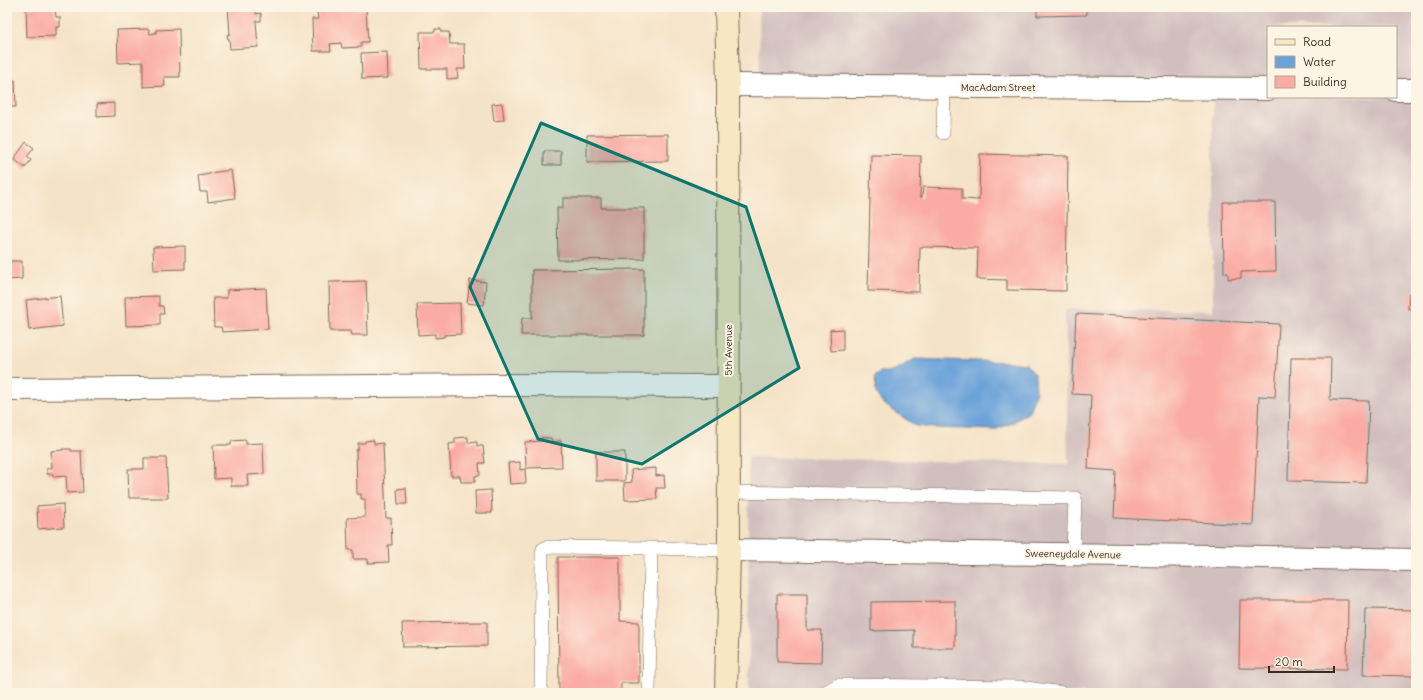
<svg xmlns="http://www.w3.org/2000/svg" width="1423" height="700" viewBox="0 0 1423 700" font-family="Delius,sans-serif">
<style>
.industrial{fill:#d1bfbf;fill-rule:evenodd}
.water{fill:#6ba2d9;stroke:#53667c}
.building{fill:#faaca4}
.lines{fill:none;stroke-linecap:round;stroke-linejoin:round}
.service-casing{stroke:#7c6b5a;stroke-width:14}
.minor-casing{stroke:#7c6b5a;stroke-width:24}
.secondary-casing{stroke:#7c6b5a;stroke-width:24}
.service{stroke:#fff;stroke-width:13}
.minor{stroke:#fff;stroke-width:22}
.secondary{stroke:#f7e8c3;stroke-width:22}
.marked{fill:#0f766e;fill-opacity:0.2;stroke:#0f766e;stroke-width:3;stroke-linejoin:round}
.labels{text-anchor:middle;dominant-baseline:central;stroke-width:4;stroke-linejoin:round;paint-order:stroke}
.street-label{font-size:10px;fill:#3b2a1e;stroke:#fcf5e5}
</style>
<rect width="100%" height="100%" fill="#fcf5e5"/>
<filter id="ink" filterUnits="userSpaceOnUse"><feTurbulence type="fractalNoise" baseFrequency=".025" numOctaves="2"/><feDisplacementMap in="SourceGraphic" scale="8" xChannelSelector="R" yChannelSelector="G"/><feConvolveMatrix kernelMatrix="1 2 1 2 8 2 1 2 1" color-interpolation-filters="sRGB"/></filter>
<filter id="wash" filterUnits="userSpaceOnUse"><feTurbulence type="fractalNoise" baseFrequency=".012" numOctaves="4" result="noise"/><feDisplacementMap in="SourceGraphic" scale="16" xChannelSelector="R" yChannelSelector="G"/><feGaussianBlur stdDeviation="0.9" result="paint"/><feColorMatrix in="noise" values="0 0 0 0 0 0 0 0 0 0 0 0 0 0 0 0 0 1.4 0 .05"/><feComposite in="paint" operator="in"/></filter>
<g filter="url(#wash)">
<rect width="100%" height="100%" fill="#f5e3c8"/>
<path class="industrial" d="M759,7H1416V693H749L748,457L1068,464L1065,309L1213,311V86L760,84ZM1268,27H1396V97H1268Z"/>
<path class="water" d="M915,359L1008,362L1026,364L1035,375L1036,392L1029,412L1012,423L994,430L934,428L916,426L882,403L876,393L875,377L880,372H891Z"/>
<g id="blocks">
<path class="building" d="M26,7H55L56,17H60V27H56V36L27,37Z
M228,7H256V14L261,13V21H256L258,47L230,49L229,39H228L227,35L230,34Z
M869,7H885V10L870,11Z
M1037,7H1086L1087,15L1037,16Z
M366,9L368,42H361V47L342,48L341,43L330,44L331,51H313L312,19H318L317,11Z
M149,29L150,34L156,33V30L179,29L180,77H164L165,86L143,87V62L118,63L117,30Z
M435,29H441V32H449L450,44H464L465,69H457L458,78L447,79V69H421L420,32H435Z
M387,52L388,78L362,79L361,53Z
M7,80H15L16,107H7Z
M114,103V116L97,117V104Z
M502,103L504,120L494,121L492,104Z
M668,134V161L587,162V135Z
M26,142L34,148L27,157L31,160L25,168L14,159Z
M544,151H561V165H544Z
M980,154L1068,156L1066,291L1007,290V280L977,279L978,248L920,247L919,292L868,291L871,155L921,156L920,197H922L923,187L962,188V199L979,200Z
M231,170L235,198L208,202L207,192H200L198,176L210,174V173Z
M563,198H601V208H644V259L558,260L557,208H563Z
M1223,202H1275L1276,271L1241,272V278L1228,279V273H1224Z
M185,246V269L154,270L153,247Z
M7,261H22V279L7,280Z
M644,269V335H521L522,318H532V270Z
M470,280L486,282L484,305L467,303Z
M366,281L368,335H352L351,331H330L329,282Z
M266,288L268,329L222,332L221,327H214L213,298H227V290Z
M1409,293H1416V309H1408Z
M60,296L63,326L29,330L26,300Z
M159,296V306H163L164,314H160V325L126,326L125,297Z
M460,303L461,334L444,335V337L435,338V334L418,335L417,304Z
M1076,314L1279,324L1275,397L1259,396L1253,525L1114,518L1116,471L1088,469L1091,395L1072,394Z
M843,329V350L831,351L830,330Z
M1291,358H1331L1330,400L1369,401L1366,483L1288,481Z
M468,437V443L477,442V446H483L485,463H479L480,475L475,476V482H461L460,476H451L449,444L455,443V438Z
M541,438H551L552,442L561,441L562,467L526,468L525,442L541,441Z
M246,440V444L263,443L264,474L247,475L248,486H231V478L214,479L213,445H231V441Z
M374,440V444L383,443L386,518H391L392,545H388L389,562L368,563V559H353V550H348L347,518L365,517V499H361V494H357L356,450L358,449V443H365V441Z
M62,449H71V451H81L83,492L67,493L66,476L53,477V474H47V468H52L51,451L63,450Z
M596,452H625V481H596Z
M144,458H166L168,498H129L128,469H144Z
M520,462V470L525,469L526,483L510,484L508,463Z
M656,468V476L664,475L665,488H656L657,499L625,500L624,483L632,482L631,470Z
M406,488L407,504H398L397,489Z
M491,490L492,513H476L475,491Z
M63,504L64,527L38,529L37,506Z
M558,557H620V621L639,622V683H621V693H559Z
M777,594H807V630H822L821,663L777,662Z
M1240,600H1348L1347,669L1239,668Z
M955,601V648H914V630L871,631V602Z
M1365,609L1416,610V676L1363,675Z
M487,622V646L403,647L402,623Z"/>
</g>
</g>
<g filter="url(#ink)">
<use href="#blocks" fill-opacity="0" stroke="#7c6b5a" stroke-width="1"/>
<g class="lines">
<defs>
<path id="service" d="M943,133L944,87
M729,492L1075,498L1073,554
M541,693L542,553L543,549L547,547L651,548
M649,693L651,548L729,550
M824,693L838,685L1019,687L1062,693"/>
<path id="minor" d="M728,85L1268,89
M1396,90H1416
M7,389L496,385L728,386
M729,550L1211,556L1416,560"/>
<path id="secondary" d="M726,7L728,85L729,550L726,693"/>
</defs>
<use href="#service" class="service-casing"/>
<use href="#minor" class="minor-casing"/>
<use href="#secondary" class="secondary-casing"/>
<use href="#service" class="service"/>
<use href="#minor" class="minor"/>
<use href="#secondary" class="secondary"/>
</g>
</g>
<path class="marked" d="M541,123L746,207L799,368L642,464L538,439L470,287Z"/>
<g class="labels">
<g class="street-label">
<text x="998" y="87">MacAdam Street</text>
<text transform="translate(728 350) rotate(-90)">5th Avenue</text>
<text transform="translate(1073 554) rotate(1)">Sweeneydale Avenue</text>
</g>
</g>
<rect width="1423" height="700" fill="none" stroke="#fcf5e5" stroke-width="24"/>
<rect x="1267" y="26" width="130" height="72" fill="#fcf5e5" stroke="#afa495"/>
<rect x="1275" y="39" width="20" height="6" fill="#f7e8c3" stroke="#afa495"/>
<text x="1303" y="46" font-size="12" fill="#3b2a1e">Road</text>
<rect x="1275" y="56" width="20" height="12" fill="#6ba2d9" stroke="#afa495"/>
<text x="1303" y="66" font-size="12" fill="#3b2a1e">Water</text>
<rect x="1275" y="76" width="20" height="12" fill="#faaca4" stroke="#afa495"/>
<text x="1303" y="86" font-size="12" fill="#3b2a1e">Building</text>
<path d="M1269 666v6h65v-6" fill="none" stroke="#3b2a1e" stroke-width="2"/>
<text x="1275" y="666" font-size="12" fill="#3b2a1e" stroke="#fcf5e5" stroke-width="3" paint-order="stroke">20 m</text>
</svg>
